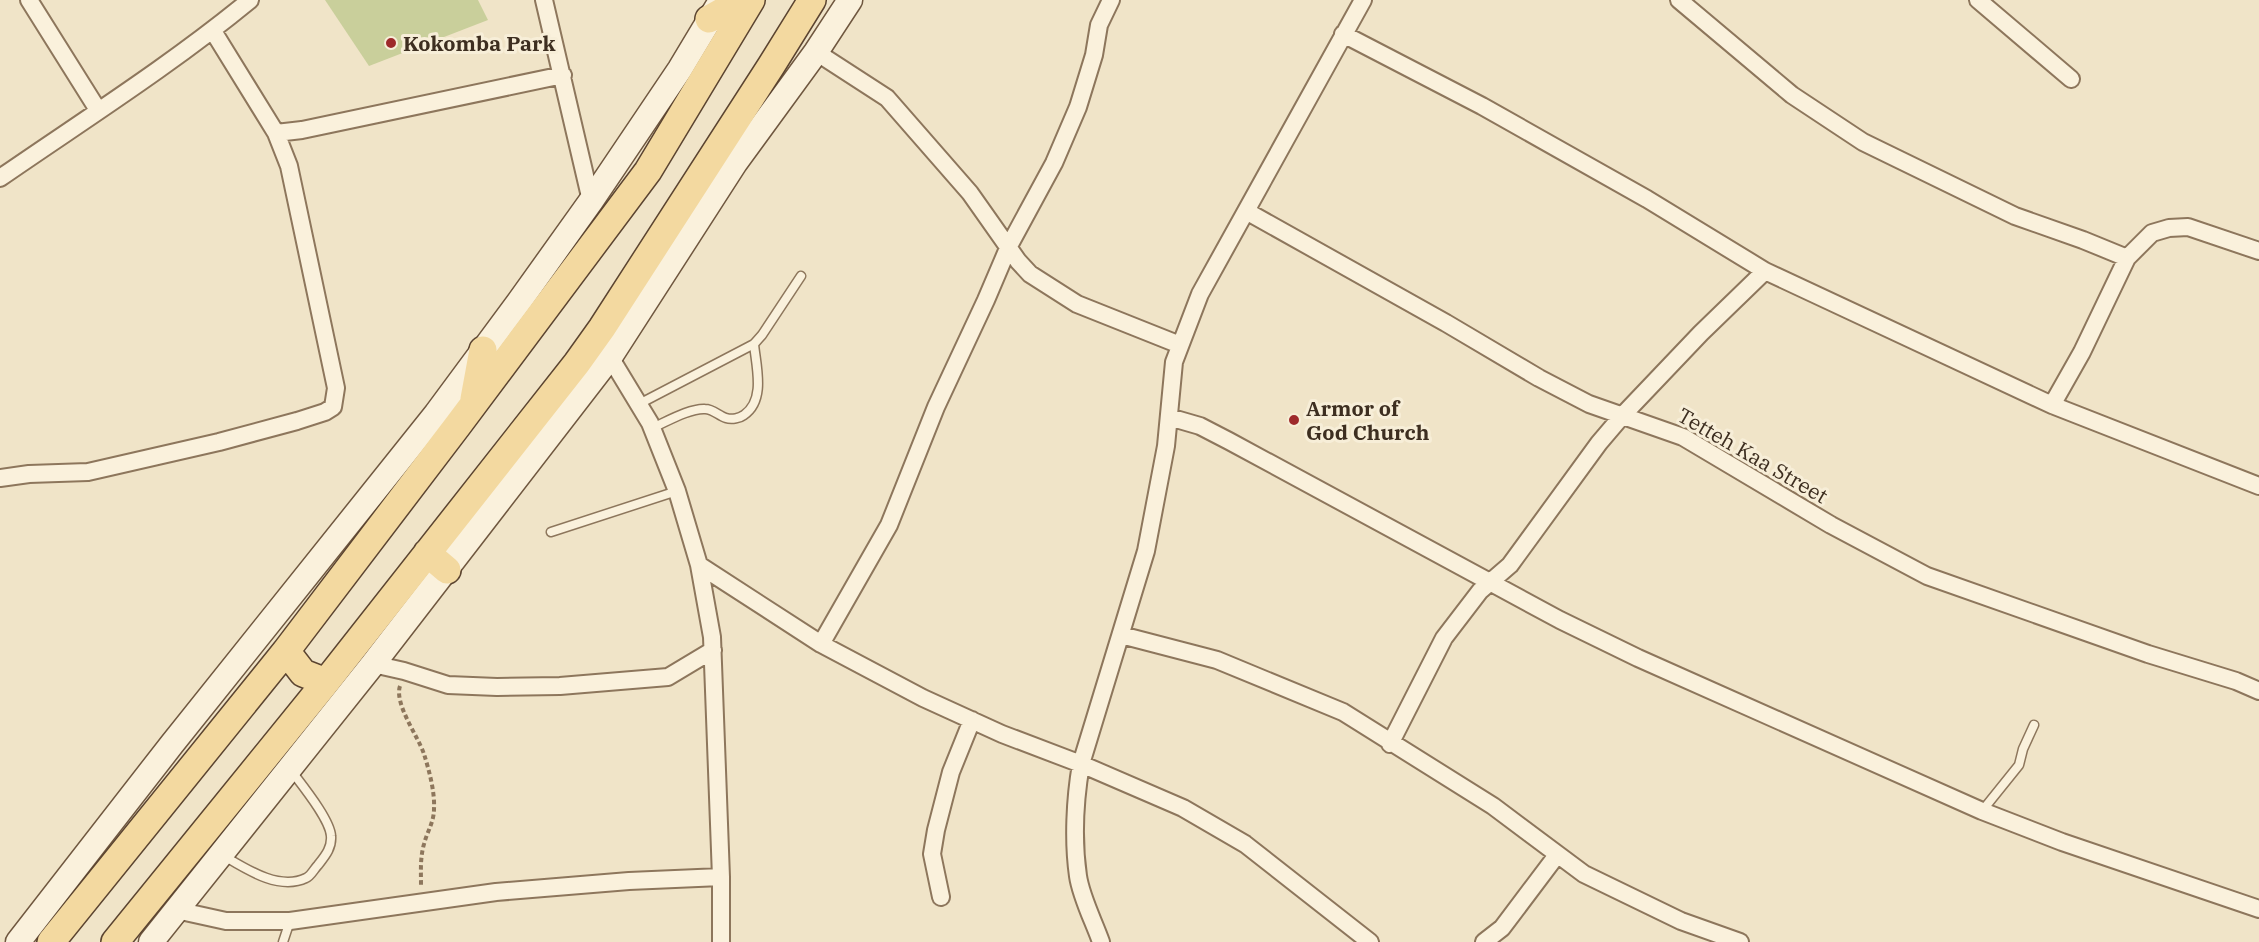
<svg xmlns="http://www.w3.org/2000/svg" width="2259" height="942" viewBox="0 0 2259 942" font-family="'IBM Plex Serif',serif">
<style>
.green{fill:#c9cf9b}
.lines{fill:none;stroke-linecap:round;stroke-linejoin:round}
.lane-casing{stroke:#8d765c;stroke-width:11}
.street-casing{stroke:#8d765c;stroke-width:20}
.secondary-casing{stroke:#6f573f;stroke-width:27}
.primary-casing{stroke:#5b4430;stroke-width:30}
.path{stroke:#8d765c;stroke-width:4;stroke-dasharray:4.5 3;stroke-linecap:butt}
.lane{stroke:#faf1dc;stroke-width:8}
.street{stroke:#faf1dc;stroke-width:16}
.secondary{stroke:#faf1dc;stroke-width:24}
.primary{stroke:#f3d9a0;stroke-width:27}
.poi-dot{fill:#9e2a2b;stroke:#f7eed8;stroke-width:2}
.labels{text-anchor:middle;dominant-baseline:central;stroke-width:6;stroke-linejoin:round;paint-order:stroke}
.poi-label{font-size:21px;font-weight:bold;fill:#3d2e20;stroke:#f7eed8;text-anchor:start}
.street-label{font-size:21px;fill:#3d2e20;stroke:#f7eed8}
</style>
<rect width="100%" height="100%" fill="#f0e4c8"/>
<path class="green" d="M325,0H478L488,20L369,66Z"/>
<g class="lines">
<defs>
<path id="lane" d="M639,404L754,344L762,335L801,276
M652,428C666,422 690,408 705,409C713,409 719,416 726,418C732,420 740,418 744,415C766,400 756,366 754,344
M551,532L677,491
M1982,811L2019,765L2023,749L2034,725
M224,856C246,869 279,891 306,878C311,876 314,869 318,865C325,856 332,848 331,836C330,819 301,784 290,769
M283,942L290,921"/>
<path id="street" d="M29,0L98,110
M544,0L591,201
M1679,0L1792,95L1863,142L2015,216L2083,240L2127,258
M1978,0L2071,79
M1343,34L1482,106L1647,199L1765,271L2052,405L2259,486
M816,52L887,98L970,193L1018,261L1030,274L1077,304L1180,345
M276,133L302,130L563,75
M0,178C84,120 171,65 250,0
M1246,211L1446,323L1539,378L1589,404L1683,437L1831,525L1927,576L2148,654L2236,681L2259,691
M610,357L650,423L677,491L699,565L712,637L721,877V942
M2052,405L2082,352L2127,258L2152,233L2169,228L2188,227L2259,251
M1169,417L1200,426L1229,441L1560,620L1638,658L1982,811L2062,842L2259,909
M0,478L29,474L88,472L219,442L297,421L325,412L333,407L336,388L289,166L276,133L213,31
M699,565L821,644L923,698L1002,734L1081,764L1183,808L1245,844L1370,942
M1121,635L1217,660L1343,712L1493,806L1584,874L1681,921L1740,942
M821,644L889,525L936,407L986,300L1009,246L1054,163L1078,107L1094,55L1099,25L1111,0
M373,664L404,671L448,685L497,687L560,686L668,677L713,650
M1390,744L1444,638L1480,591L1510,565L1599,443L1622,416L1701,333L1765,271
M941,897L932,854L936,830L951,772L972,720
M176,910L226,921H290L496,892L629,881L721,877
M1101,942C1094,922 1081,897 1078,876C1073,841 1075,799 1081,764L1146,551L1166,446L1174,362L1200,294L1363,0
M1484,942L1502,928L1557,855"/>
<path id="secondary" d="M18,942L172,744L436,414L521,299L591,201L680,69L719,4
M151,942L373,664L610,357L735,163L816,52L850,0"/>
<path id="primary" d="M709,19L743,0
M474,399L483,350
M427,553L447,570
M286,651L303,673L326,682
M51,942L286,651L458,425L648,171L751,0
M115,942L326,682L577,363L602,328L771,66L812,0"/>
</defs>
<use href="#lane" class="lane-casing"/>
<use href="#street" class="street-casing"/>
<use href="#secondary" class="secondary-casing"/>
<use href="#primary" class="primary-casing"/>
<path class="path" d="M400,686C394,704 418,736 424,754C429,770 435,792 434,809C434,822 427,832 424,844C420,858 421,871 421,885"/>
<use href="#lane" class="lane"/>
<use href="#street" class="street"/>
<use href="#secondary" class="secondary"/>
<use href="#primary" class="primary"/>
</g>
<g class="poi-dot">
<circle cx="391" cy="43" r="6"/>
<circle cx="1294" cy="420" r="6"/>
</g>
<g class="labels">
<g class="poi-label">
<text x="403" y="43">Kokomba Park</text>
<text x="1306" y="408">Armor of<tspan x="1306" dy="24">God Church</tspan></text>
</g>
<g class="street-label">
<text transform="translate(1753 455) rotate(30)">Tetteh Kaa Street</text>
</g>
</g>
</svg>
